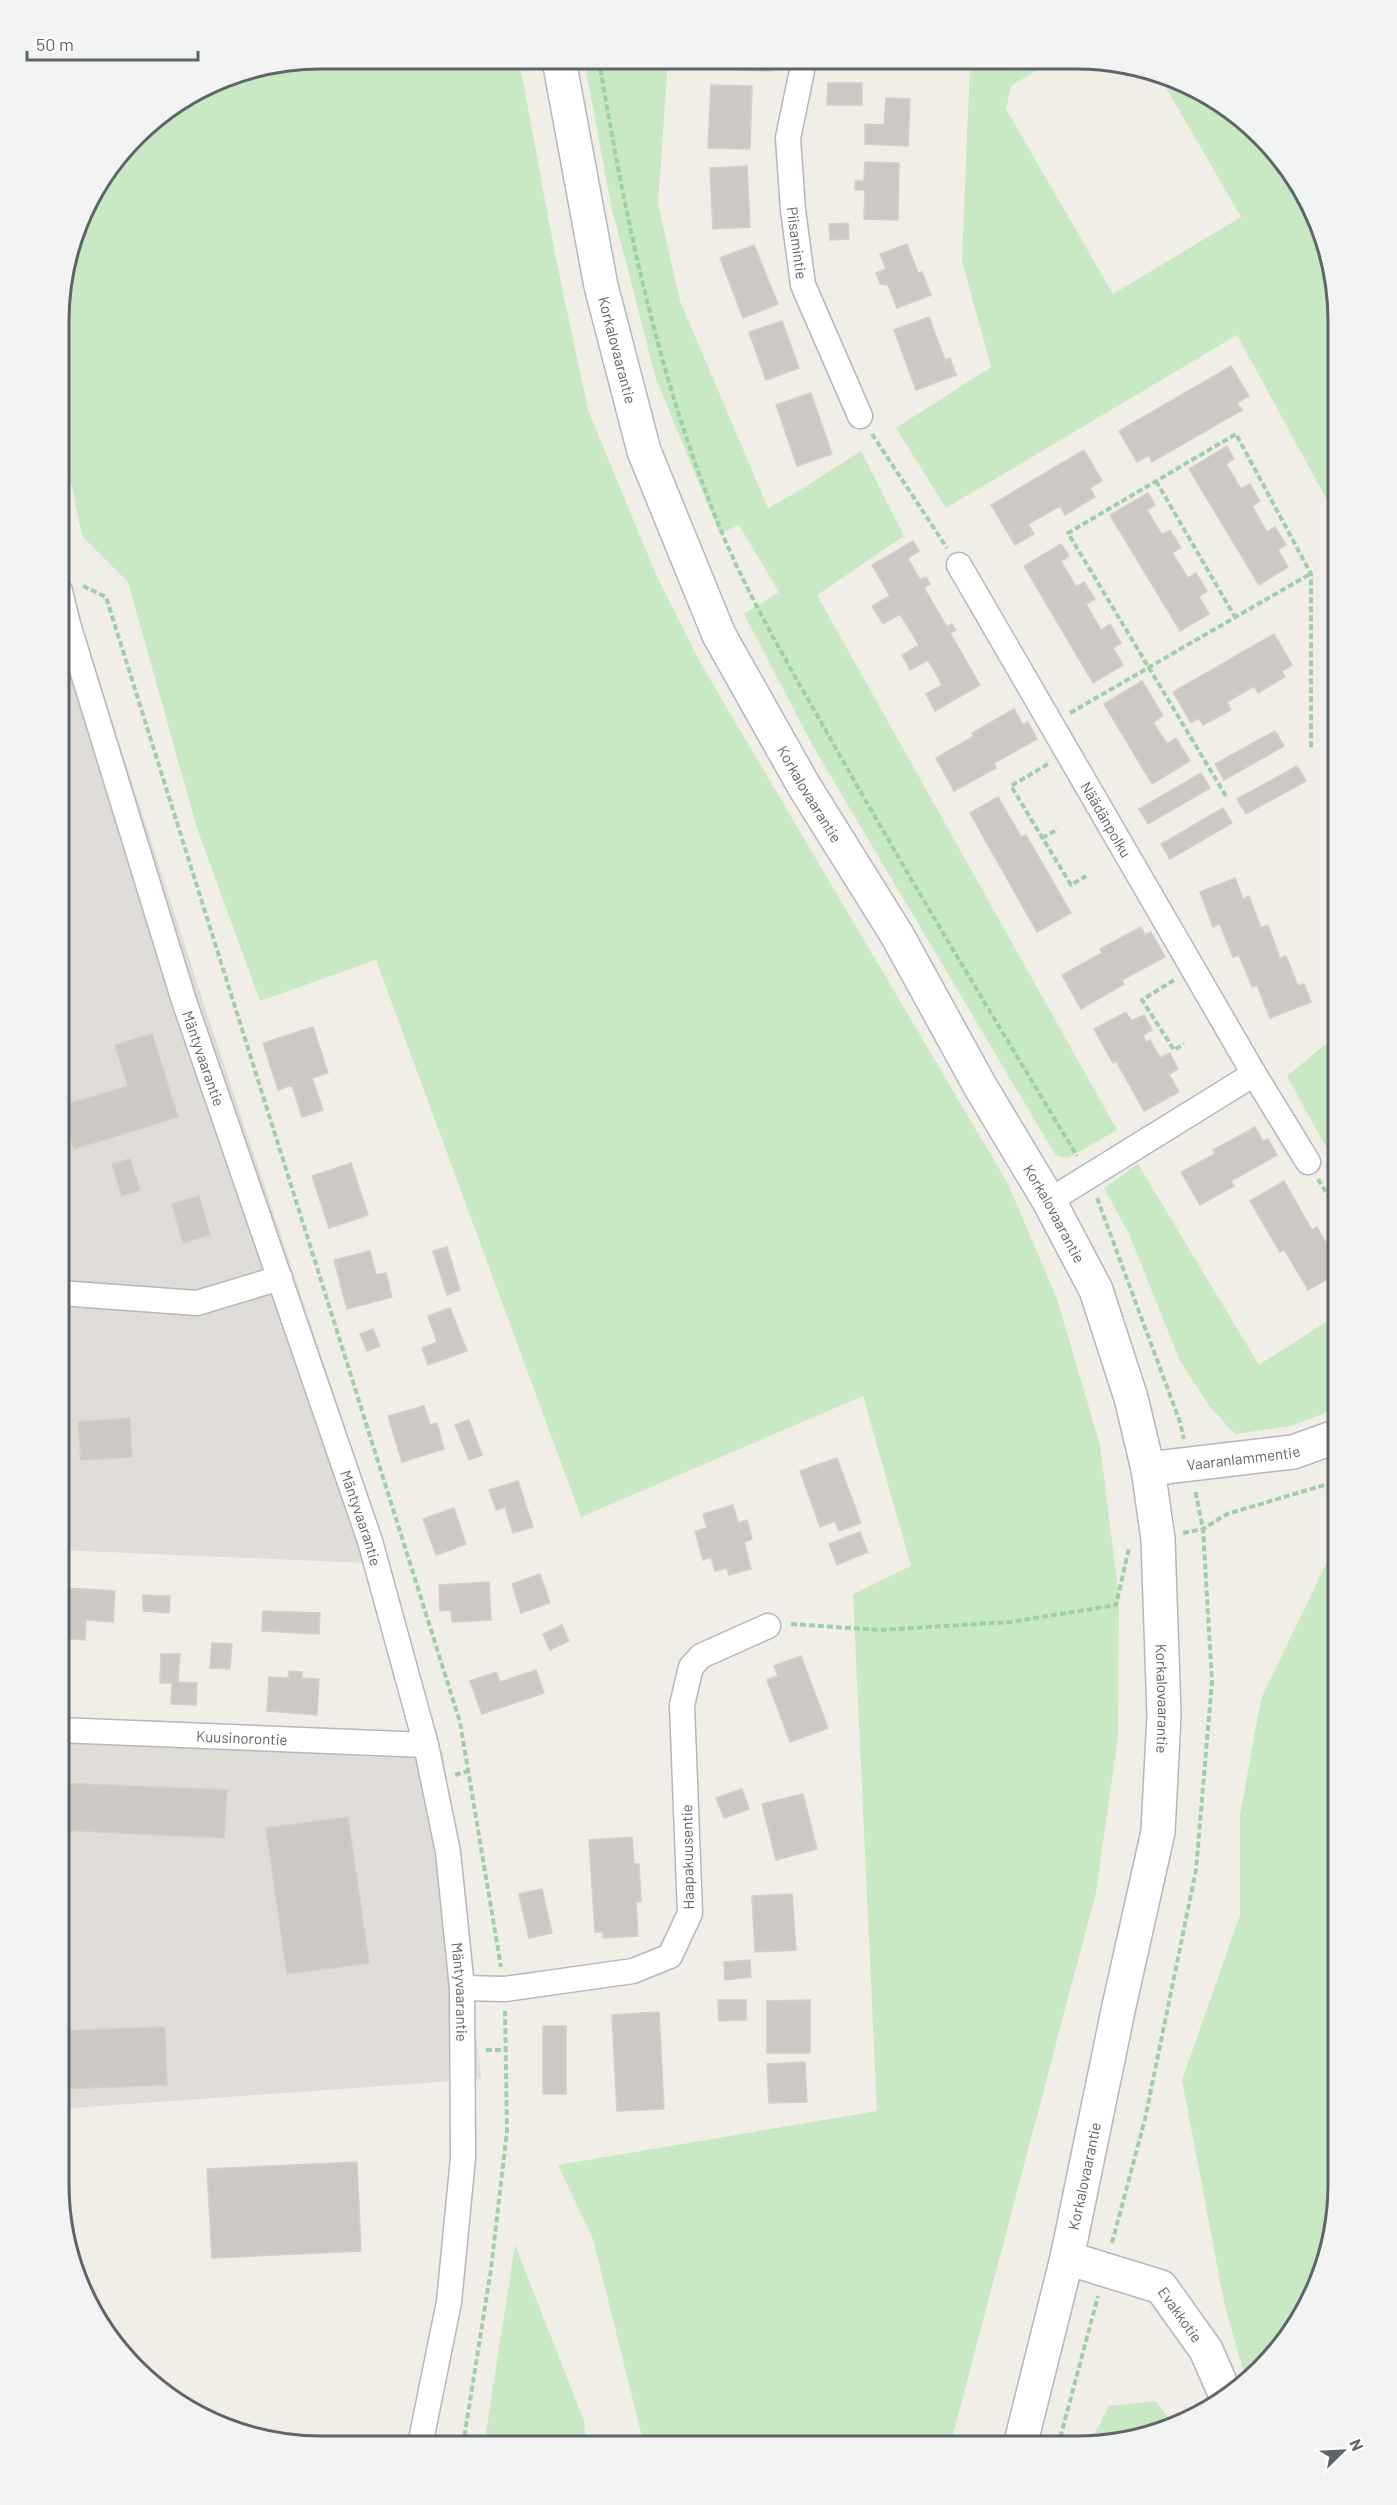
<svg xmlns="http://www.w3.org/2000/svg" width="1397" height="2505" viewBox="0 0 1397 2505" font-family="Barlow,sans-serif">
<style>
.industrial{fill:#e0ddd9}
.green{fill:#c8e9c3}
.building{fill:#ccc8c3;stroke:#d6cec5;stroke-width:1.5}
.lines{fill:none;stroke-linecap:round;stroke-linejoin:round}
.street-casing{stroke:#b4b8bc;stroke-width:27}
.secondary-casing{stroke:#b3b8bc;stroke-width:36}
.path{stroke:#9ed0a5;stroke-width:4;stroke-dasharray:6 3;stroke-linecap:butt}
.street{stroke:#fff;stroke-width:24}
.secondary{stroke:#fff;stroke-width:33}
.labels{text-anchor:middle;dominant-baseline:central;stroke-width:4.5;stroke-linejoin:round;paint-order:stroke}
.street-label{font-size:15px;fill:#5e6468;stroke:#fff}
.rim{fill:none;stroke:#5e6468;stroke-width:3}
</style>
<rect width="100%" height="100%" fill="#f1ede7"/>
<path class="industrial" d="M60,612L78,615L209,1020L391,1564L59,1550Z
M59,1734L443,1751L481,2079L59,2109Z"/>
<path class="green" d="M321,59L519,60L555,254L588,410L657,577L701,664L1008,1184L1057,1299L1100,1445L1119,1598L1118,1736L1096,1892L950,2446L644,2445L593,2239L558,2165L877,2111L853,1594L911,1566L863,1396L581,1517L376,960L260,1001L197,828L128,582L82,536L61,434V287L86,204L148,124L221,78Z
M584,60L668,61L658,204L680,301L768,508L797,492L861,451L904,536L817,595L1117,1130L1068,1158L1056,1156L814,748L744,614L779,592L739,525L720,534L656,379L611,205Z
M970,63H1048L1011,86L1006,109L1113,294L1241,217L1158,74L1192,85L1249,123L1294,175L1324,236L1338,321V520L1237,335L946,508L896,428L991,367L962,261Z
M1338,1034V1169L1287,1076Z
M1138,1164L1259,1365L1338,1314V1408L1291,1426L1235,1434L1210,1407L1180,1361L1129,1234L1104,1188Z
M1338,1539V2202L1319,2284L1284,2344L1246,2380L1225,2307L1182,2080L1240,1915V1815L1261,1699Z
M515,2245L584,2421L586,2445H484Z
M1156,2401L1174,2426L1161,2432L1089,2444L1109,2406Z"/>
<path class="building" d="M739,61H772V71L739,70Z
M905,62H941V66H905Z
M828,83H862V105H827Z
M711,85L752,86L750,149L708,148Z
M886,98L910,99L908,146L865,144V124L884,125Z
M865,162L899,163L898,220L864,219L865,190H855V181H864Z
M747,166L750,227L713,229L710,168Z
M848,223L849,239L830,240L829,224Z
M907,244L918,273L922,272L931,295L897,308L888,285L880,284L876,273L886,269L880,254Z
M754,245L778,304L743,318L720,258Z
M929,317L945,360L950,358L956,375L916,390L894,330Z
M782,321L799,368L766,380L749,332Z
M1231,366L1249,396L1237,403L1242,410L1152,462L1149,455L1137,462L1119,431Z
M811,393L832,454L797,466L776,405Z
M1227,446L1234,459L1226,464L1241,489L1250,484L1260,501L1252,506L1267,532L1275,527L1286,545L1278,550L1288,567L1259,585L1189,469Z
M1084,450L1102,481L1090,488L1095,497L1065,515L1060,506L1028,524L1034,534L1015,545L991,505Z
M1148,493L1155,505L1147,510L1162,535L1170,530L1181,548L1172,553L1188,578L1196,573L1207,591L1199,597L1209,614L1180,631L1110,515Z
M913,541L919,551L908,558L920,580L926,577L930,584L924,588L947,627L952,624L956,630L950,633L980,685L935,711L926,694L942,685L928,660L910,670L902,655L919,645L900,614L883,624L872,606L890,596L872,565Z
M1061,544L1069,556L1061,561L1076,587L1084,582L1095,599L1086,604L1101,630L1110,624L1121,643L1113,648L1123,665L1093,683L1024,566Z
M1274,634L1292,665L1282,671L1285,677L1258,693L1254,686L1227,702L1231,710L1203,725L1199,718L1191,723L1173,692Z
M1142,681L1163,716L1153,722L1167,744L1176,738L1190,761L1152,784L1104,704Z
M1014,709L1023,725L1028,722L1037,739L994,763L996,768L954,791L936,758L974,736L972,733Z
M1275,731L1284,746L1224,780L1215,764Z
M1297,766L1306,781L1246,814L1237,799Z
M1201,773L1210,788L1148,824L1139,809Z
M998,797L1021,837L1026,835L1071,913L1037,932L970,813Z
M1223,808L1232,823L1170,859L1161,844Z
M1235,878L1243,899L1249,896L1261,928L1268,925L1280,958L1286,956L1298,986L1304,984L1311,1002L1270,1018L1257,985L1252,987L1239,955L1233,957L1220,924L1213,927L1200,892Z
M1141,927L1145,935L1151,932L1165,957L1122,980L1124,984L1081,1009L1062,975L1102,953L1100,949Z
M1126,1012L1131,1021L1144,1015L1152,1030L1143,1035L1146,1042L1150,1040L1160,1058L1170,1053L1178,1069L1169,1074L1179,1092L1144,1111L1116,1061L1113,1063L1094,1029Z
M313,1027L328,1073L312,1078L323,1110L302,1117L292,1085L278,1090L263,1043Z
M152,1034L178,1117L74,1149L61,1106L128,1086L115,1045Z
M1255,1127L1263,1141L1268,1139L1277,1155L1231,1181L1234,1186L1200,1205L1181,1172L1215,1154L1213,1150Z
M130,1159L140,1190L122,1196L112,1164Z
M351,1163L368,1215L329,1228L312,1176Z
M1284,1181L1312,1230L1317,1227L1338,1264V1273L1308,1290L1284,1249L1280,1252L1250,1201Z
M199,1196L210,1235L183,1243L172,1204Z
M447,1247L460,1290L447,1295L433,1251Z
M370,1251L376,1275L386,1273L392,1297L347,1309L334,1260Z
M450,1308L467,1351L428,1365L422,1348L437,1342L428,1316Z
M373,1329L380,1346L367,1351L360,1334Z
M424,1406L430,1425L437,1423L444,1449L402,1462L388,1416Z
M130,1418L132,1457L81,1460L78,1422Z
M469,1420L482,1455L469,1460L455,1425Z
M837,1458L861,1523L839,1531L835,1521L820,1527L800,1471Z
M518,1481L533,1527L513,1533L505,1507L496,1510L489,1490Z
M733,1505L738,1523L747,1520L752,1539L744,1542L751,1569L729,1575L727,1568L715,1571L711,1557L703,1560L695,1531L707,1528L703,1514Z
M454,1508L466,1544L436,1555L423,1519Z
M860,1532L868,1552L837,1565L829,1544Z
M540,1574L550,1603L521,1613L512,1584Z
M489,1582L491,1620L452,1622L451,1610L440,1611L439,1585Z
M66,1588L115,1591L113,1622L86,1620L85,1640L63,1638Z
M143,1595L170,1596L169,1613L143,1611Z
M263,1611L320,1613L319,1634L262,1631Z
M562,1625L569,1641L550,1650L543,1634Z
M212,1643L232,1644L230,1669L210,1668Z
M161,1654H180L178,1682L197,1683L196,1705L171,1704L172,1683H160Z
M801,1656L828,1728L790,1742L767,1680L778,1676L774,1666Z
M536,1670L544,1693L482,1714L470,1681L496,1672L500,1682Z
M289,1671L302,1672V1678L319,1679L317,1715L267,1711L269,1677L288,1678Z
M59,1783L227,1790L224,1838L59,1830Z
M742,1789L749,1809L724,1818L716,1798Z
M803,1794L817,1849L776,1860L762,1804Z
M348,1817L369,1963L287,1974L266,1828Z
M632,1837L634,1864H639L641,1902H636L638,1936L603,1938V1932H595L589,1840Z
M542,1889L552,1933L529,1938L519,1894Z
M792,1894L796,1950L755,1952L752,1896Z
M750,1960L751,1977L725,1980L724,1962Z
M718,2000H746V2020L719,2021Z
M810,2000V2053H767V2001Z
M659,2012L664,2109L617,2111L612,2015Z
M543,2026H566V2094H543Z
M165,2027L167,2085L59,2089V2031Z
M805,2062L807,2102L769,2103L767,2064Z
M357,2162L361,2251L212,2258L207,2169Z"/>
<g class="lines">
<defs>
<g id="street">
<path id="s1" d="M804,61L788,138L793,210L803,285L860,416"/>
<path id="s2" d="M959,565L1254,1074L1049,1201"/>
<path id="s3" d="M60,591L68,624L184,1001L370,1541L426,1745L448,1852L462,1988L463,2158L449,2302L420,2445"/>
<path d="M1254,1074L1308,1162"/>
<path d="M60,1293L197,1303L280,1278"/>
<path id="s4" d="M59,1730L426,1745"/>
<path d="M462,1988L505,1989L633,1971L670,1956L690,1913L682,1705L691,1667L701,1656L768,1626"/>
</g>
<g id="secondary">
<path id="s5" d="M559,60L601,286L644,451L719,635L804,786L897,935L980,1086L1049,1201L1096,1290L1131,1398L1148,1469L1158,1539L1164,1715L1158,1832L1119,2006L1067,2258L1020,2446"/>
<path id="s6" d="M1148,1469L1293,1452L1338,1436"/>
<path id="s7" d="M1067,2258L1161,2287L1206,2350L1227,2398"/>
</g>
</defs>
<use href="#street" class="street-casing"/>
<use href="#secondary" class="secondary-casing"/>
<path class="path" d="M599,60C626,224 660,386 725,540C757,614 800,684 839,754C916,890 997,1023 1077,1156
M872,434L947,548
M1156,481L1235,617
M83,586L106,597L460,1722L501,1967
M1070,713L1310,574
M1048,764L1011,786L1071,885L1086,876
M1226,796L1068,533L1236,434L1311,574V748
M1042,838L1058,829
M1174,980L1142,1000L1174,1050L1184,1044
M1318,1179L1338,1212
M1097,1198L1180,1422L1184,1439
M1183,1533L1203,1529L1227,1514L1338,1481
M791,1624L880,1630L1010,1622L1116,1605L1129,1548
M455,1775L468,1771
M486,2050H506
M1112,2243L1145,2119L1196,1870L1212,1681L1203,1529L1195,1490
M463,2445L491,2269L507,2131L505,2011
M1058,2446L1098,2296"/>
<use href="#street" class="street"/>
<use href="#secondary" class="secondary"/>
</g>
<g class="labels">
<g class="street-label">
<text stroke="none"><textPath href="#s1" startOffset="184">Piisamintie</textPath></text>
<text stroke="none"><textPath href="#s5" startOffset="296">Korkalovaarantie</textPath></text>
<text stroke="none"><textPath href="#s5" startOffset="782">Korkalovaarantie</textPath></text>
<text stroke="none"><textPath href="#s2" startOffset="294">Näädänpolku</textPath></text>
<text stroke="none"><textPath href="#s3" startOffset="489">Mäntyvaarantie</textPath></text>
<text stroke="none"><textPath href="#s5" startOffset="1268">Korkalovaarantie</textPath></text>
<text stroke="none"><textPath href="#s6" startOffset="96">Vaaranlammentie</textPath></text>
<text stroke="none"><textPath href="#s3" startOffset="975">Mäntyvaarantie</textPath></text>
<text stroke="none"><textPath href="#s5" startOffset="1772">Korkalovaarantie</textPath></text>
<text stroke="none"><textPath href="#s4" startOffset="183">Kuusinorontie</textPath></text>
<text transform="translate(687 1857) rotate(-91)">Haapakuusentie</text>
<text stroke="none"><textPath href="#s3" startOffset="1461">Mäntyvaarantie</textPath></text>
<text transform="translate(1084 2176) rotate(-78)">Korkalovaarantie</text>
<text stroke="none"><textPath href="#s7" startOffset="132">Evakkotie</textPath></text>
</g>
</g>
<path d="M0 0H1397V2505H0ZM321 69H1076A252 252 0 0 1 1328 321V2184A252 252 0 0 1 1076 2436H321A252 252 0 0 1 69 2184V321A252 252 0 0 1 321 69Z" fill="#f2f3f3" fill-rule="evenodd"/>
<path class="rim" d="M321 69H1076A252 252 0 0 1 1328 321V2184A252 252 0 0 1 1076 2436H321A252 252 0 0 1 69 2184V321A252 252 0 0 1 321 69Z"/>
<g transform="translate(1343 2451) rotate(66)" stroke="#ffffff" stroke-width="4.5" paint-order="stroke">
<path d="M0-4.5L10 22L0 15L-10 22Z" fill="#5e6468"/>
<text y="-9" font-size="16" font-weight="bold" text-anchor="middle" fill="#5e6468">N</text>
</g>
<path d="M27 51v9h171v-9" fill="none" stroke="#5e6468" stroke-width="3"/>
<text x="36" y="51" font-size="18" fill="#5e6468" stroke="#ffffff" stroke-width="4.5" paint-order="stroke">50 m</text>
</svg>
